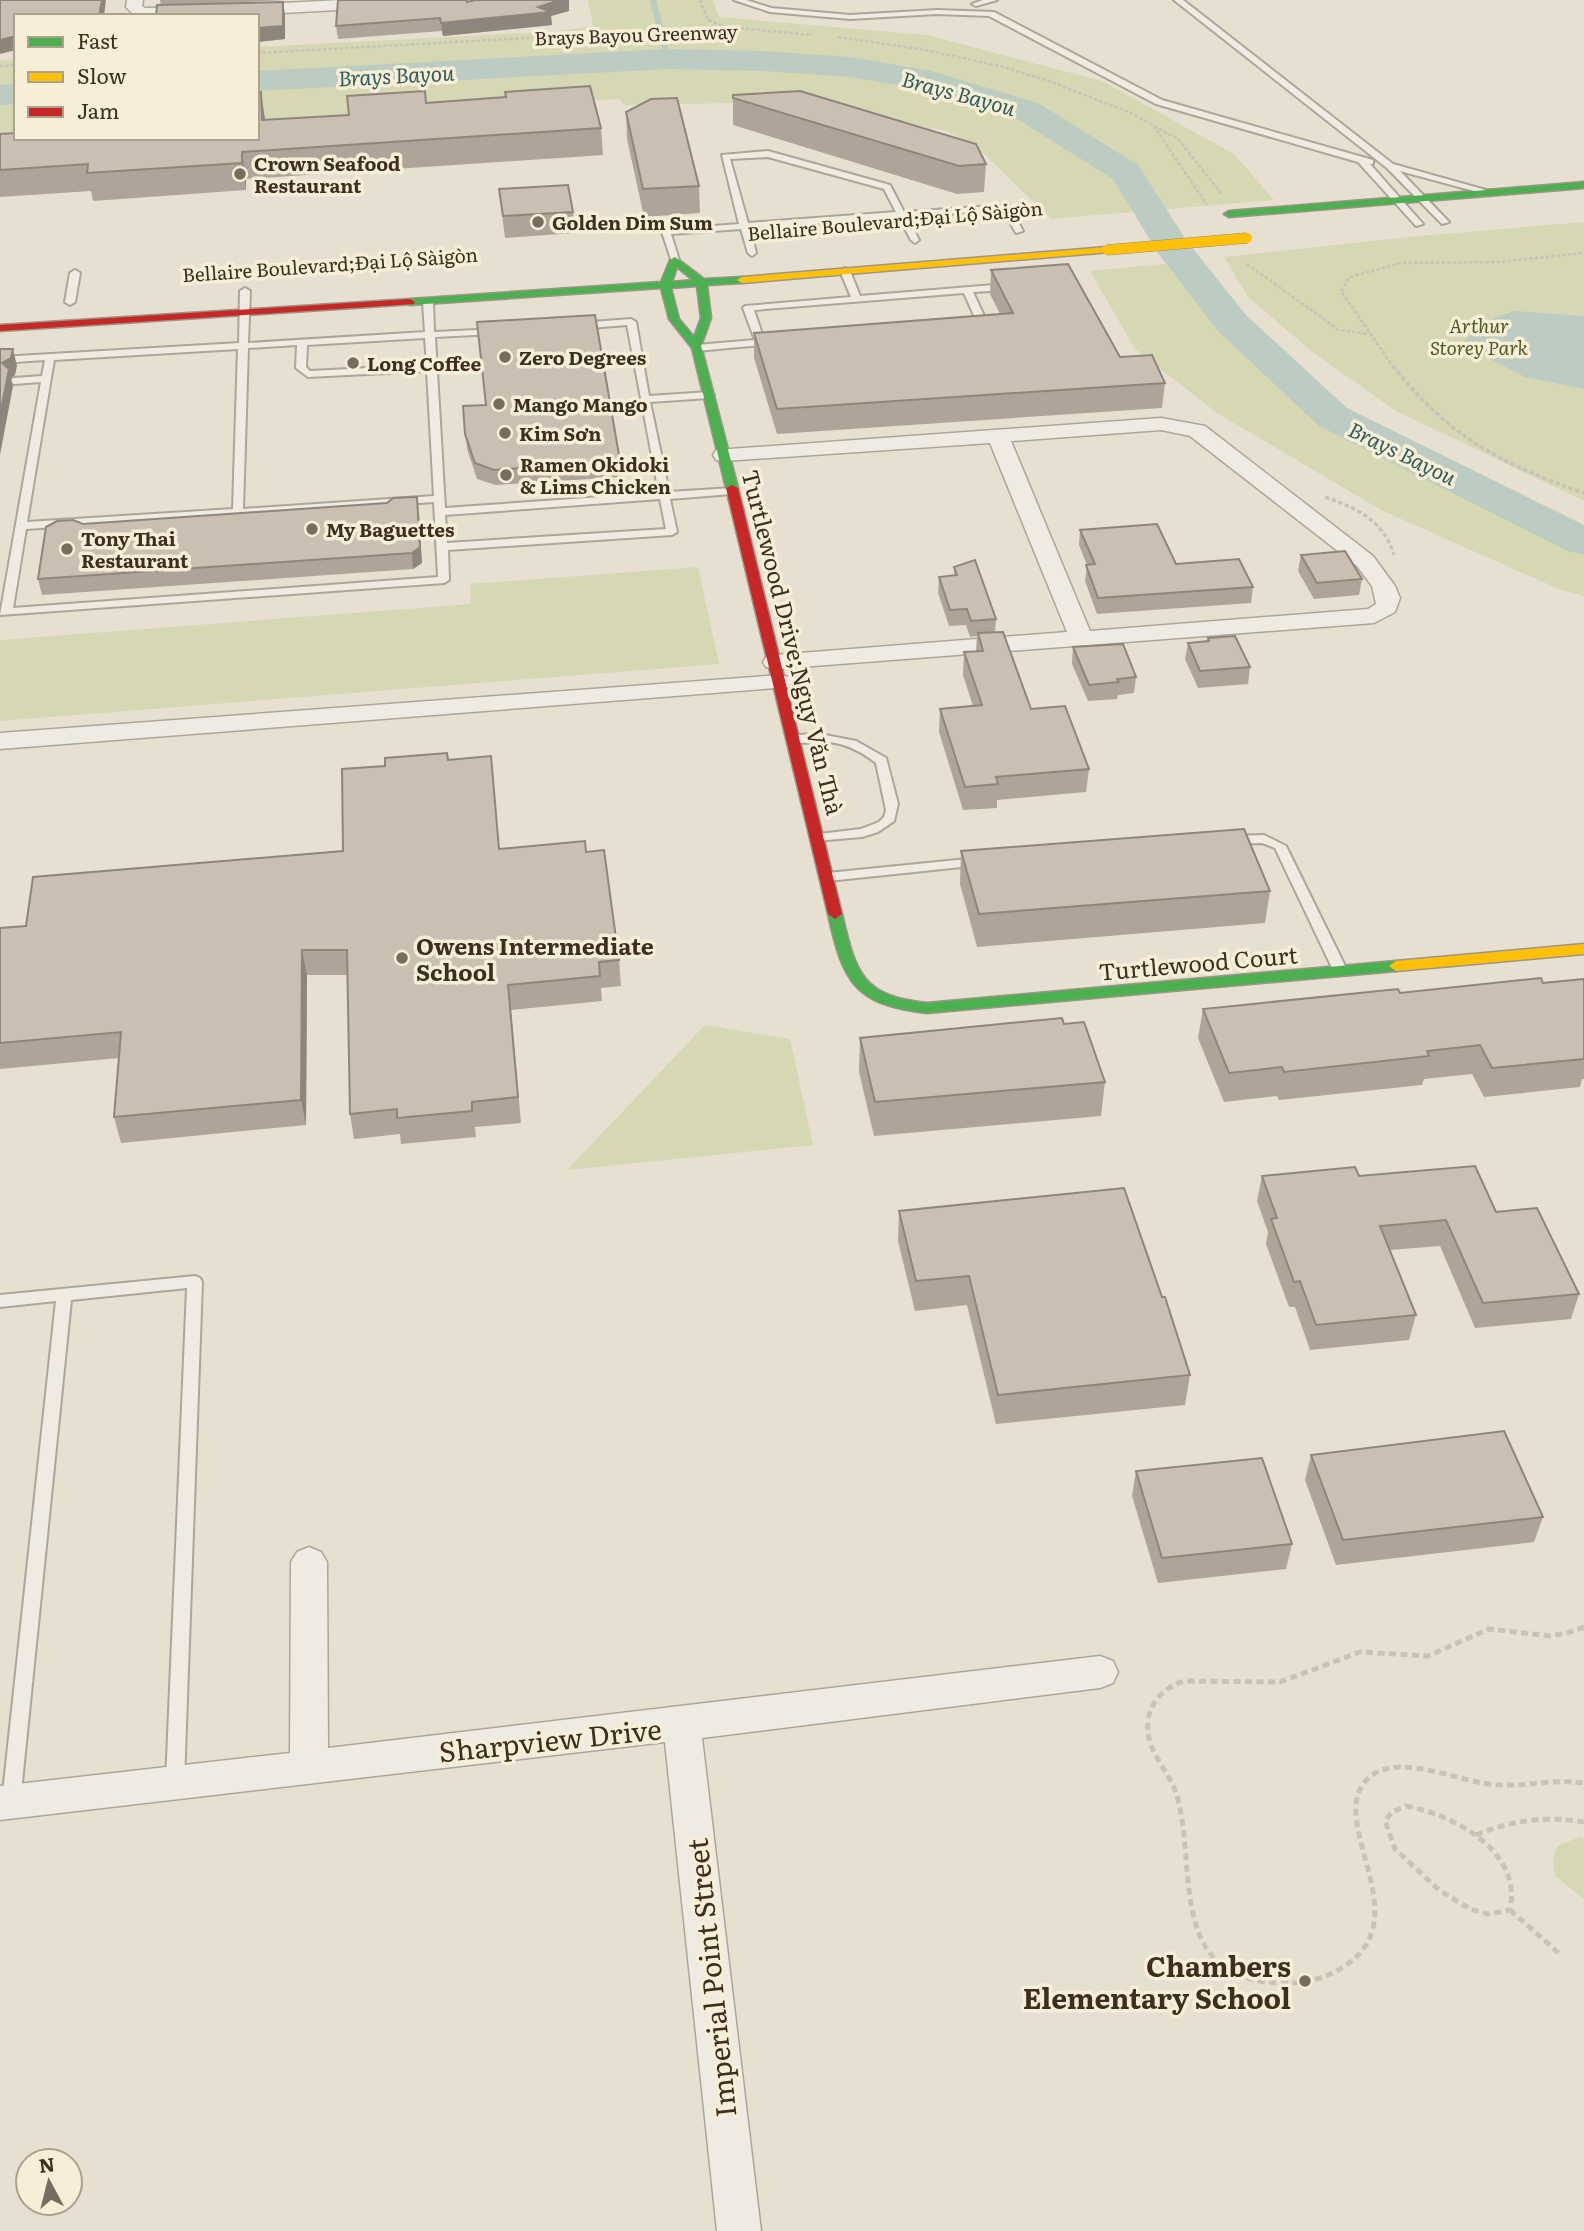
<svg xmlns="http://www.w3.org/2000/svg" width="1584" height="2231" viewBox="0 0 1584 2231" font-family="Literata,serif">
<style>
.green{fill:#d6d7b3}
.water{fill:#bcccc2}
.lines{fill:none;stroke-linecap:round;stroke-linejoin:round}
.stream{stroke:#bcccc2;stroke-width:6}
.river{fill:#bcccc2;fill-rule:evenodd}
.lane-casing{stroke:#ada599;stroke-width:4}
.street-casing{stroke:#ada599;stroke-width:3}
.fast-casing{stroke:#9c958a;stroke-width:3}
.slow-casing{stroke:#9c958a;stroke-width:3}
.jam-casing{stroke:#9c958a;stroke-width:3}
.path-far2{stroke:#c8c2b9;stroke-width:2.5;stroke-dasharray:3.5 2;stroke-linecap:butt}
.path-far1{stroke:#c8c2b9;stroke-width:3.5;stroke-dasharray:4.5 2.5;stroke-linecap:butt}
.path{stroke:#c8c2b9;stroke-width:5;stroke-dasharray:7 4.5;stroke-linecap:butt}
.lane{fill:#efebe3;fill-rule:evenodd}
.street{fill:#efebe3;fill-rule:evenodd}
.fast{fill:#4caf50;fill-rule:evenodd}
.slow{fill:#ffc107;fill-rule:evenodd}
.jam{fill:#c62828;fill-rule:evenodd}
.slow-bridge-casing{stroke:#928b80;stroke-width:11;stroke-linecap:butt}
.slow-bridge{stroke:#ffc107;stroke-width:10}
.wall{fill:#afa499}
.shaded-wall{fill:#8e867d}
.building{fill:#cbbfb2;stroke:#8e867d;stroke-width:2}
.poi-dot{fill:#786c5e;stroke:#f7eed8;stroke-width:2.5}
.labels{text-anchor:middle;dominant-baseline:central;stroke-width:7;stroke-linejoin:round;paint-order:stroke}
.far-street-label{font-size:19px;fill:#3d2e20;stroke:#f7eed8}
.far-poi-label{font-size:19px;font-weight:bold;fill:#3d2e20;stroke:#f7eed8;text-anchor:start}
.far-park-label{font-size:19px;font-style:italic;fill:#4d5a26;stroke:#f7eed8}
.far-water-label{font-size:21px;font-style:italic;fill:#2f5d5a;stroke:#f7eed8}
.street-label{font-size:23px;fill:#3d2e20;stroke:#f7eed8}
.poi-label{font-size:23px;font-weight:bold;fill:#3d2e20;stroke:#f7eed8;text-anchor:start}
.near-street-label{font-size:28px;fill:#3d2e20;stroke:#f7eed8}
.near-poi-label{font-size:28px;font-weight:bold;fill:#3d2e20;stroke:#f7eed8;text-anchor:end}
</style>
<rect width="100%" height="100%" fill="#e7e0d1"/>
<path class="green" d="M588,0H713L719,17L927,35L1102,81L1234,154L1274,200L1051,219L981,151L947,131L852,111L739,103L625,105L619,99L257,120V47L561,31L593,26Z
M16,59V133L0,134V60Z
M1584,222V501L1396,411L1311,351L1248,297L1224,257L1418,236Z
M1183,262L1194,284L1257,349L1344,413L1584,535V596L1561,590L1381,510L1217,413L1135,349L1090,271Z
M698,567L719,664L0,721V640L471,604L470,584Z
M705,1025L790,1039L813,1145L567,1170Z
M1579,1837L1584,1839V1899L1555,1876L1553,1857L1558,1846Z"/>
<path class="water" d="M1514,311L1584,316V389L1525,377L1462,344L1480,323Z"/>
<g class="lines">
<path class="stream" d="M653,0L668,59"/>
<path class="river" d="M668,49L763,51L850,57L931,71L1038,103L1138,165L1186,240L1246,315L1347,408L1584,525V555L1568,551L1319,426L1218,331L1158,253L1113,179L1014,117L926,90L850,77L763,71L668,69L257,91V71Z
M16,84V104L0,105V85Z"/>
<defs>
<path id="lane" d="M734,0H746L771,8L850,15L937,10L994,12L1162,100L1373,160V164H1370L1423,224L1416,226L1358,162L1156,104L989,16L937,14L850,19L770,12Z
M983,0H997L976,6L972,4Z
M1174,0H1183L1393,164L1493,192L1489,195L1400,171L1449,222L1442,224L1387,168Z
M768,151L890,185L904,212L1009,205L1023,231L1016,233L1003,210L907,217L919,240L915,243L911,240L899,218L750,228L756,253L752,256L748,253L741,229L671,234L679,260L672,262L662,232L663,230L739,224L722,155ZM768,157L884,189L896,212L748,223L730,159Z
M845,268L850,271L860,296L1006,284L1011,287L1006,290L973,292L986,320C981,327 972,332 965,326L976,320L964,293L754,310L764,340H772V344L697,351L692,348L697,345L755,340L743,308L745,306L851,297L840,271Z
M75,270L80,273L75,302L70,305L65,302L70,273Z
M245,288L250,291L248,343L425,332L423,302L428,299L433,302L434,332L498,329L500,331L495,334L435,337L445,508L659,493L627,325L578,329L573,326L578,323L631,319L636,322L649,396L709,392L714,395L709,398L650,402L669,492L732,488L737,491L732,494L670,499L677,532L672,535L448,550L449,580L444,583L0,615L41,382L14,384L9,381L14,378L42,376L45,360L0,363V357L239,343L240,291ZM425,338L427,365L310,371L306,367L307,345ZM297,345L296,368L308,377L427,371L434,496L243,509L248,348ZM238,349L233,509L27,522L54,360ZM660,499L666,529L447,543L445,515ZM434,502L438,577L13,608L26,529Z
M820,734L856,741L886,758L898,804L894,821L878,832L862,837L815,841L813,838L815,835L819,834L861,829L879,822L884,817L886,810L876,763C862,752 847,744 829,742C817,741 799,746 790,739L796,735Z
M1264,835L1286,846L1348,972L1346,975H1336L1334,972L1275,848L1262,843L1231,844L1225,840L1231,836Z
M977,858L983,862L981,865L828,881L822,877L828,873Z
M195,1276L200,1278L202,1282L184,1782L181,1788L175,1790L169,1788L166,1782L187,1288L71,1300L20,1802L17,1808L11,1810L5,1808L2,1802L56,1301L0,1307V1295Z"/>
<path id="street" d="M127,0H143L142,6L145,8L195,7L203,12L199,16H135L126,7Z
M342,0H439L431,5L244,15L236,10L244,5Z
M1161,418L1205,426L1373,556L1395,586L1400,598L1395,612L1374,623L775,669L766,667L763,662L766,657L775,655L1067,632L990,443L724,461L716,460L713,455L716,450ZM1161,430L1190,436L1357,566L1372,586L1376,604L1368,609L1090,631L1011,441Z
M780,675L789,677L792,682L789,687L0,749V733Z
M309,1547L321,1552L327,1562L328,1748L1100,1656L1113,1661L1118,1672L1113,1683L1100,1688L702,1738L761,2231H717L665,1742L0,1820V1786L290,1753L291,1562L297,1552Z"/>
<path id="fast" d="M1584,182V188L1229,217L1224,214L1229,211Z
M675,257L704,279L742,277L747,280L742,283L707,285L711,318L701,346L738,488L736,490H728L726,488L692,348L669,319L661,288L410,305L405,302L410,299L661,282L670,260ZM677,267L693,280L672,282ZM697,286L701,318L694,337L679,319L671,288Z
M835,909L842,914C856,974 862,996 927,1003L1396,961L1403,966L1396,971L927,1013C854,1005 843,982 828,914Z"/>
<path id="slow" d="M1107,247L1111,248V252L742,283L737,280L742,277Z
M1584,944V954L1396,971L1389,966L1396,961Z"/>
<path id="jam" d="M410,299L415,302L414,304L0,331V325Z
M732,485L738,488L842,914L835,919L828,914L726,488Z"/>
</defs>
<use href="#lane" class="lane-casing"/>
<use href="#street" class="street-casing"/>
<use href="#fast" class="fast-casing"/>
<use href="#slow" class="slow-casing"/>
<use href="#jam" class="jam-casing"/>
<path class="path-far2" d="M700,0L708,20L723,26
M838,37L920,49L1000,66L1049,81L1133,114L1153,125L1207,205
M257,53L727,27L812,35
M0,66L16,65
M1154,126L1178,139L1221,193
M1247,264L1339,330L1368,334
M1394,368L1341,291L1350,277L1401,263L1499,262L1584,253"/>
<path class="path-far1" d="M1393,366C1448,436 1501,464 1584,493
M1325,497C1357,508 1384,521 1394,555"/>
<path class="path" d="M1584,1627L1567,1633L1550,1636L1489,1629L1428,1656L1360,1652L1280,1682L1184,1681C1154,1691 1140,1717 1152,1748C1158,1762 1169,1775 1175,1790C1179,1801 1181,1814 1183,1826C1192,1899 1181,1979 1280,1983C1308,1985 1339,1975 1358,1955C1409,1903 1323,1813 1371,1776C1401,1752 1463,1784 1499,1785C1528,1786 1555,1779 1584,1783
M1406,1806C1455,1815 1523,1852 1510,1910L1488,1914L1470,1909L1439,1890L1395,1849L1385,1821L1392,1812Z
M1476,1835C1512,1820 1546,1816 1584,1822
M1510,1910L1561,1955"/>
<use href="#lane" class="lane"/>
<use href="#street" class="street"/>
<use href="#fast" class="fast"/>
<use href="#slow" class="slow"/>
<use href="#jam" class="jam"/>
<defs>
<path id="slow-bridge" d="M1107,250L1247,238"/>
</defs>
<use href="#slow-bridge" class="slow-bridge-casing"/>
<use href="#slow-bridge" class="slow-bridge"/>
</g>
<path class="wall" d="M160,0H285L203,4L285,15V39L257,42V16L161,5Z
M475,0H569V11L551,16L552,25L443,36L442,31L338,39L336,26L467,2Z
M505,92L601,128L603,155L246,179V190L93,201L91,191L0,197V134L265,120L349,115L426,103L505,97Z
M733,98L986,164L984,192L957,194L733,125Z
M626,112L699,186L700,213L644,217L627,139Z
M499,189L573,212L575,233L505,238Z
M991,270L1120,357L1165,383L1162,408L777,434L754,358V333L1000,314L990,294Z
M463,406L620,461L621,477L496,485L477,479L467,449Z
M419,512L422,563L413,569L42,595L38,579L83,524Z
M1080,530L1176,564L1253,587L1251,603L1097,614L1085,581L1087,565L1079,545Z
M1301,555L1362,579L1359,595L1314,599L1298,571Z
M954,567L996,619L995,632L1031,709L1089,769L1086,792L997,800V808L963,810L939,732L940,709L973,706L963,675L964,652L976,651L977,636L970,637L966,625L949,626L938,593L939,577L954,576Z
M1208,638L1250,667L1248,684L1198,688L1185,659L1188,643L1207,641Z
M1073,647L1136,677L1134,693L1118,695L1117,699L1088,701L1072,664Z
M448,760L500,849L586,852L619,960L621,986L601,988L602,1001L511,1010L521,1123L475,1127L476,1137L401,1144L400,1134L354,1139L350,1114L347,975H307L306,1125L121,1143L114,1117L119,1058L0,1069V928L26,926L343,851L385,766Z
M961,851L1270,891L1265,923L977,947L960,884Z
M1584,979V1079H1582L1580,1087L1484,1097L1472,1074L1424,1079L1422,1085L1279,1100L1277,1096L1224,1102L1198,1038L1203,1009L1400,993Z
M1064,1024L1105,1082L1101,1116L874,1136L859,1072L860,1038Z
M1262,1176H1359L1496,1212L1579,1294L1571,1319L1475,1328L1440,1246L1390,1250L1416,1315L1409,1340L1310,1350L1295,1307H1289L1266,1244L1268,1232L1257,1201Z
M899,1211L1162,1297L1190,1375L1185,1405L996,1424L967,1305L915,1311L898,1241Z
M1311,1455L1543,1517L1534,1542L1336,1565L1305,1480Z
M1136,1471L1292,1544L1286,1569L1158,1583L1132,1496Z"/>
<path class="shaded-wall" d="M102,0H106L104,16H99Z
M554,0H569V11L551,16L552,25L443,36L441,23L538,7Z
M283,2L285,15V39L257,42V28Z
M16,36V50L0,54V40Z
M261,92L265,119L266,147L262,120Z
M242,152L246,179V190L242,163Z
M13,349L17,366L15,375L11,378L13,386L0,455V415L2,363Z
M417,497L422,563L413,569L412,553Z
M302,950L307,975L306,1125L301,1100Z"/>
<path class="building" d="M0,0H102L99,16H16V36L0,40Z
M338,0H467V2L475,0H560L538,7L551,12L441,23L440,18L336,26Z
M283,2V26L257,28V16H156L157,5Z
M590,86L601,128L242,152V163L87,173L88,164L0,170V134L16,133V138H257V93L261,92L262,120L349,115L347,96L425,91L426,103L506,97L505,92Z
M800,91L976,144L986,164L959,166L733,98V95Z
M677,98L699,186L643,189L626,112L651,99Z
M568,185L573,212L503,216L499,189Z
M1068,264L1120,357L1152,355L1165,383L777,409L754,333L1013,313L991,270Z
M595,315L620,461L494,470L475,463L465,434L463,406L486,405L477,322Z
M0,349H13L11,358L2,363L9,369L0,415Z
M417,497L420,547L412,553L38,579L46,527L57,521L73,520L83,524L387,503L393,498Z
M1157,524L1176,564L1239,559L1253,587L1098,598L1086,565L1095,564L1080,530Z
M1345,551L1362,579L1317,583L1301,555Z
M975,560L996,619L971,621L967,609L950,610L939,577L957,575L954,567Z
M1003,632L1031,709L1065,706L1089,769L996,777L998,784L965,787L940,709L982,705L964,652L983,651L978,633Z
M1235,636L1250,667L1200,671L1188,643L1209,641L1208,638Z
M1123,644L1136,677L1117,679L1119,682L1089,685L1073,647Z
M447,753L448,760L491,756L499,849L585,841L586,852L604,850L619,960L599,962L600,976L508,985L518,1097L472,1102V1111L397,1118V1109L350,1114L347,950H302L301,1100L114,1117L121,1032L0,1043V928L26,926L33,877L343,851L342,769L385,766V758Z
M1244,829L1270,891L979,914L961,851Z
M1541,978L1543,983L1584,979V1059L1492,1068L1480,1045L1427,1051L1429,1056L1284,1072L1282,1067L1229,1073L1203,1009L1398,989L1400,993Z
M1062,1018L1064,1024L1084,1022L1105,1082L875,1102L860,1038Z
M1475,1166L1496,1212L1537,1208L1579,1294L1483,1303L1446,1220L1380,1226L1416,1315L1316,1325L1300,1281L1294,1282L1271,1219L1277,1218L1262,1176L1355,1167L1359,1176Z
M1124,1188L1162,1297H1165L1190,1375L998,1395L969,1276L916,1281L899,1211Z
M1504,1431L1543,1517L1343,1540L1311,1455Z
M1262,1458L1292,1544L1162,1558L1136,1471Z"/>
<g class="poi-dot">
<circle cx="240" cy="174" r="7"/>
<circle cx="538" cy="222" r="7"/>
<circle cx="505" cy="357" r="7"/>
<circle cx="353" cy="363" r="7"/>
<circle cx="499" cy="404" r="7"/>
<circle cx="505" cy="433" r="7"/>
<circle cx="506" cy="475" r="7"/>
<circle cx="312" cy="529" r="7"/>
<circle cx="67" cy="549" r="7"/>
<circle cx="402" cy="958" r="7"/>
<circle cx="1305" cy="1981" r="7"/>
</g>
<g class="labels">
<g class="far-street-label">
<text transform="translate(636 34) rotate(-2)">Brays Bayou Greenway</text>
<text transform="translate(895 220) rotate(-5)">Bellaire Boulevard;Đại Lộ Sàigòn</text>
<text transform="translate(330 264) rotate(-4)">Bellaire Boulevard;Đại Lộ Sàigòn</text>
</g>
<g class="far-poi-label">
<text x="254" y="163">Crown Seafood<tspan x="254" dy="22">Restaurant</tspan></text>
<text x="552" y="222">Golden Dim Sum</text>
<text x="519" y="357">Zero Degrees</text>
<text x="367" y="363">Long Coffee</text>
<text x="513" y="404">Mango Mango</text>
<text x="519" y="433">Kim Sơn</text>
<text x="520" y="464">Ramen Okidoki<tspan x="520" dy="22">&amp; Lims Chicken</tspan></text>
<text x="326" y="529">My Baguettes</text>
<text x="81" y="538">Tony Thai<tspan x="81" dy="22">Restaurant</tspan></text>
</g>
<g class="far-park-label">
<text x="1479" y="325">Arthur<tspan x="1479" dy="22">Storey Park</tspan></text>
</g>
<g class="far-water-label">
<text transform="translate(396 74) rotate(-3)">Brays Bayou</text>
<text transform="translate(959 92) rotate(15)">Brays Bayou</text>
<text transform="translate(1403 452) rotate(26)">Brays Bayou</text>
</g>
<g class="street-label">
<text transform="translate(794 642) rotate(76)">Turtlewood Drive;Ngụy Văn Thà</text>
<text transform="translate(1198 962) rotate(-5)">Turtlewood Court</text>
</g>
<g class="poi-label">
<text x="416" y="945">Owens Intermediate<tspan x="416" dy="26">School</tspan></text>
</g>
<g class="near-street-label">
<text transform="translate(550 1739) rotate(-6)">Sharpview Drive</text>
<text transform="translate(710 1978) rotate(-96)">Imperial Point Street</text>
</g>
<g class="near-poi-label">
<text x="1291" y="1965">Chambers<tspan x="1291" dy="32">Elementary School</tspan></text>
</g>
</g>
<rect x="14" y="14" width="245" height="126" fill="#f7eed8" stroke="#ada18e" stroke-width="2"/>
<rect x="28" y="37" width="35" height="10" fill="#4caf50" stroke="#ada18e" stroke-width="2"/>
<text x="77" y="49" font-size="21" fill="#3d2e20">Fast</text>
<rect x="28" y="72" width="35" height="10" fill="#ffc107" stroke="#ada18e" stroke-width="2"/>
<text x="77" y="84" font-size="21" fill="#3d2e20">Slow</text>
<rect x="28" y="107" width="35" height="10" fill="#c62828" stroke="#ada18e" stroke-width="2"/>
<text x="77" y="119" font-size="21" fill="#3d2e20">Jam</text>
<g transform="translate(49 2182) rotate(353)"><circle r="33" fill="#f7eed8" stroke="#ada18e" stroke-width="2"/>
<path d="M0-5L12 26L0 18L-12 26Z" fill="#786c5e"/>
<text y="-10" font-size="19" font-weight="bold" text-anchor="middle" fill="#3d2e20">N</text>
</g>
</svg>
